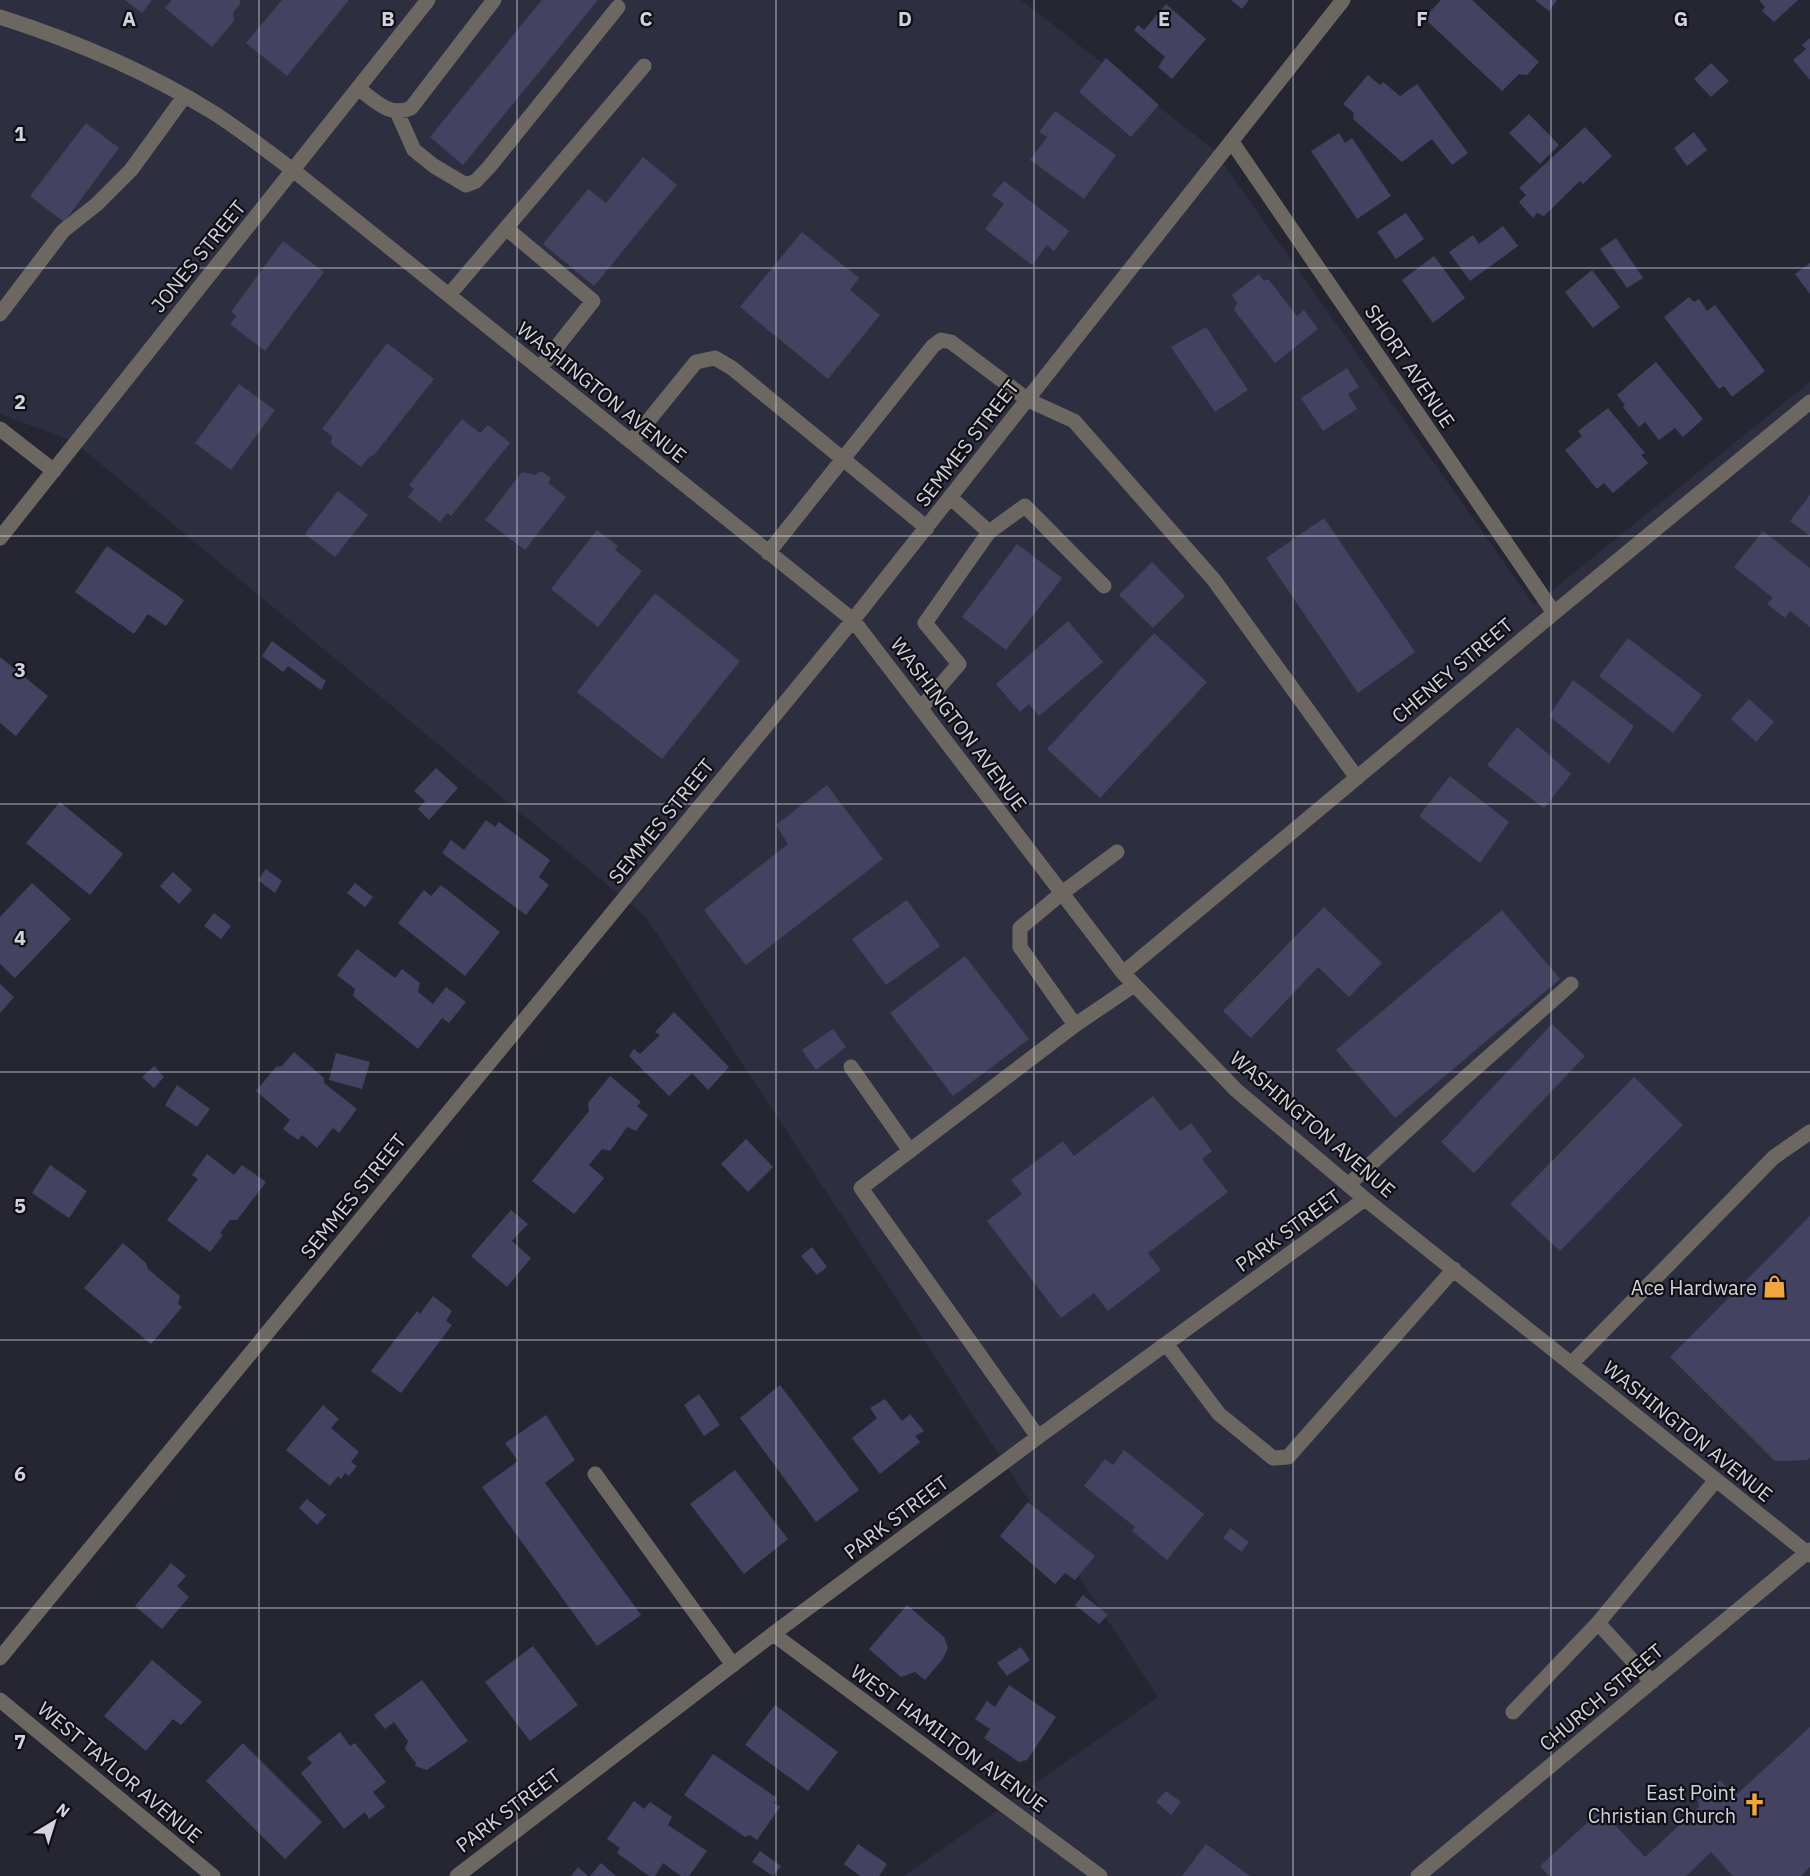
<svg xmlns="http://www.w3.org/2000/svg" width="1810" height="1876" viewBox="0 0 1810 1876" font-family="'IBM Plex Sans',sans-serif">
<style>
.built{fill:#2e2e41}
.building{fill:#434361}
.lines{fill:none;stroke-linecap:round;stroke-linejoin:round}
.minor{stroke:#6c6761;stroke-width:15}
.grid{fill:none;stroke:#d3d3dc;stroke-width:1.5;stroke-opacity:0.55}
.labels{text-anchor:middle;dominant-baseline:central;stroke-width:4.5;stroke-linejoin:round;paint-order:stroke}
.street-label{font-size:20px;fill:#d3d3dc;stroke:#0f0f15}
.poi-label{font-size:20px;fill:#d3d3dc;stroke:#0f0f15;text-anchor:end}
.grid-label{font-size:20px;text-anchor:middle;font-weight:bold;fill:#d3d3dc;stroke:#0f0f15;stroke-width:4.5;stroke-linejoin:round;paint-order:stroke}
</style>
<rect width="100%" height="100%" fill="#262633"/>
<path class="built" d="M0,0H1021L1213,149L1534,605L1810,382V1876H904L1158,1697L646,917L73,441L0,414Z"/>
<path class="building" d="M125,0H152L142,13Z
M172,0H240V4L233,13L234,21L212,47L165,8Z
M282,0H349L287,76L246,43Z
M542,0H598L463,165L430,137Z
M1231,0H1249L1242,9Z
M1441,0H1472L1539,62L1527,75L1519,74L1502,91L1424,18Z
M1535,0H1557L1549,11Z
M1759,0H1798L1774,22L1762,11L1765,7Z
M1166,4L1206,39L1172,79L1158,67L1165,57L1134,30L1138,25L1144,30Z
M1810,38V80L1793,60L1806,49L1802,45Z
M1106,58L1159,105L1131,137L1079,92Z
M1711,63L1729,81L1711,97L1694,79Z
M1368,75L1380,85L1383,82L1400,96L1417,84L1468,153L1452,165L1432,139L1402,162L1353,119L1354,113L1343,104Z
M1055,111L1116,155L1084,199L1030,160L1047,137L1039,132Z
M1529,114L1559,145L1540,164L1509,133Z
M86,123L119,148L64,222L30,196Z
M1585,127L1612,156L1583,184L1580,181L1544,216L1537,213L1533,218L1519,202L1526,195L1519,188Z
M1694,132L1707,150L1687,166L1674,148Z
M1339,133L1345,143L1352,138L1391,196L1357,219L1311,151Z
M643,157L677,185L594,286L543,244L588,189L606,203Z
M1004,181L1069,231L1054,251L1047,245L1032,265L985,229L1004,204L992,195Z
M1406,213L1424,239L1396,259L1377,232Z
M1503,226L1518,246L1470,281L1449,252L1473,235L1479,244Z
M802,232L859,278L850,290L880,315L828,379L740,307Z
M1616,238L1643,278L1627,288L1600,249Z
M283,241L324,272L265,351L230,324L237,316L231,312Z
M1434,256L1465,298L1433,323L1402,280Z
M1810,263V294L1795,274Z
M1592,270L1620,307L1593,328L1565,292Z
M1259,274L1264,281L1268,279L1297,316L1304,310L1318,329L1275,363L1234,310L1237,303L1232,295Z
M1689,297L1694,302L1699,299L1707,311L1715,305L1765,371L1732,397L1724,386L1719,389L1664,317Z
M1206,327L1248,390L1215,412L1171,347Z
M387,343L434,379L374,455L370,456L361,467L331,444L332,436L322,429Z
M1656,362L1703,419L1683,437L1675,428L1659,440L1645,422L1639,427L1623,407L1625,405L1617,395Z
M1347,368L1359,387L1348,394L1357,409L1323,431L1301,398Z
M239,384L275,410L231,470L195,443Z
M1608,408L1645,453L1641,455L1648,463L1613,493L1604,483L1597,489L1565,450L1582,436L1578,431Z
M462,419L480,433L488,425L510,443L451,516L447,513L440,522L408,497L414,489L409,485Z
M541,471L551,478L548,483L566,497L525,550L485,520L522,472L535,475Z
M338,491L368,515L335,557L305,534Z
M1810,495V536L1790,521Z
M1324,518L1415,652L1358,693L1266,558Z
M597,530L618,546L615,550L642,571L598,627L551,589Z
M1763,531L1810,568V627L1790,611L1785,618L1767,604L1773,598L1734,567Z
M1017,544L1062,578L1006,650L962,617Z
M107,546L184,600L166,626L148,614L134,634L75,592Z
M1152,562L1185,596L1153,628L1119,595Z
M655,593L740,661L662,759L577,692Z
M1068,621L1103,662L1039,716L1029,704L1020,712L996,684Z
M1154,633L1207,682L1100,798L1047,749Z
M1628,638L1702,695L1673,733L1599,676Z
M272,641L326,681L321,690L288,666L283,672L262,656Z
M0,657L48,696L16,736L0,723Z
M1573,680L1634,726L1609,764L1549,716Z
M1749,699L1774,722L1756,742L1731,719Z
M1517,727L1571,774L1544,808L1487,765Z
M436,768L458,788L429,820L418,809L425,801L414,791Z
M1450,776L1509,822L1480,863L1419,816Z
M827,785L883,859L746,965L704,910L788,844L776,825Z
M60,802L123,854L90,895L26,843Z
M486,820L495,827L499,822L550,860L539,877L549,885L526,915L442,853L451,840L464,850Z
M266,869L282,881L275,893L258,880Z
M173,872L192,890L179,904L160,886Z
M32,883L71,919L15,978L0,964V917Z
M355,883L373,897L365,907L347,893Z
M441,885L500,932L465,976L398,923L424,890L431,896Z
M907,900L940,946L886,985L852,939Z
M1324,907L1382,963L1349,997L1318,967L1251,1038L1223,1011Z
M1502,910L1560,979L1395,1118L1336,1050Z
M214,913L231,926L221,939L204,926Z
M357,949L395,978L402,969L420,983L418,992L433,1004L446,987L466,1002L449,1023L442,1018L418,1049L353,996L355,989L337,975Z
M965,956L1029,1039L953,1096L890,1013Z
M0,984L14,997L0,1013Z
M674,1012L729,1067L708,1090L692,1073L669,1096L629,1056L634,1049L640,1054L660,1035L655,1032Z
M1552,1024L1585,1056L1474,1173L1441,1142Z
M833,1029L846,1047L816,1070L802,1050Z
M294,1052L324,1078V1083L357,1109L339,1133L333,1128L317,1148L302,1135L298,1140L283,1129L290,1120L256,1091L276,1067L282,1066Z
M336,1053L370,1062L362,1089L329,1080Z
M154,1066L164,1077L154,1088L142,1077Z
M610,1076L641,1102L637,1106L648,1115L636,1131L627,1127L610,1151L602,1149L589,1165L604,1178L574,1214L532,1181L589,1111L588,1103Z
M1634,1077L1683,1125L1560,1251L1510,1204Z
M177,1085L210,1109L197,1127L165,1105Z
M1153,1096L1180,1131L1191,1123L1212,1151L1202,1159L1228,1192L1148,1253L1161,1270L1108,1311L1094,1293L1061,1318L987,1221L1022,1194L1011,1180L1063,1141L1074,1156Z
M746,1139L773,1167L748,1192L721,1164Z
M207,1154L234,1175L242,1165L266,1182L237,1220H230L220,1233L223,1235L210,1252L167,1220L198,1179L192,1175Z
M50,1165L87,1191L69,1218L32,1193Z
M511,1210L528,1224L512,1241L531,1258L507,1287L471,1256Z
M1810,1216V1457L1808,1460L1775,1461L1670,1357Z
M123,1243L146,1263L148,1269L180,1296L178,1304L182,1307L151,1344L84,1288Z
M812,1247L827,1267L817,1275L801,1256Z
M433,1296L452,1311L446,1321L452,1325L401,1393L371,1371L417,1311L420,1314Z
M780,1385L859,1490L816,1522L740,1418Z
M699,1394L720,1425L704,1436L684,1405Z
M885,1399L902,1421L910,1414L924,1431L915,1436L920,1442L880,1474L852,1438L877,1418L870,1408Z
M323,1405L339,1419L331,1428L359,1452L351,1462L357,1466L349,1476L345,1473L341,1479L338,1476L330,1486L286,1450Z
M546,1415L575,1460L545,1483L641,1615L597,1646L482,1487L518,1461L505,1443Z
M1124,1450L1204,1514L1167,1560L1132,1531L1135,1527L1084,1486L1105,1459L1113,1465Z
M735,1470L788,1539L744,1574L690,1504Z
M307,1499L326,1515L317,1525L299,1508Z
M1028,1502L1095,1556L1075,1580L1065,1573L1055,1584L1000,1536Z
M1230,1528L1249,1542L1242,1552L1223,1538Z
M171,1563L186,1576L177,1586L189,1597L162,1629L135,1606Z
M1083,1595L1108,1615L1099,1624L1075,1605Z
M907,1605L944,1637L948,1648L942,1660L925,1680L915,1672L901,1677L869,1649Z
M533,1646L578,1705L530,1741L485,1682Z
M1021,1647L1030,1660L1007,1676L997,1663Z
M152,1660L202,1702L181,1725L173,1719L146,1751L104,1716Z
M422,1680L468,1741L427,1770L415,1766L416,1763L405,1749L408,1741L394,1722L385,1729L374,1715Z
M1009,1685L1056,1717L1027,1760L1019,1762L984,1738L990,1729L975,1719L987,1701L995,1707Z
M775,1705L838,1752L808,1791L745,1745Z
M1810,1727V1867L1801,1876H1733L1711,1852L1686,1876H1549L1540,1866L1601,1810L1645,1857L1699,1807L1698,1800L1720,1780L1735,1796Z
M340,1732L350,1746L355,1743L386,1782L373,1792L385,1807L369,1819L365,1812L344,1829L301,1773L312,1763L307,1758Z
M243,1743L322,1822L285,1859L206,1781Z
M713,1754L777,1798L774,1803L780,1807L757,1840L750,1835L745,1837L684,1795Z
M1166,1791L1181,1802L1171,1815L1156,1802Z
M634,1801L644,1809L650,1802L672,1817L668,1825L707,1851L689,1876H681L663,1863L655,1876H649L617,1853L620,1848L607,1839Z
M858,1844L887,1864L879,1876H860L844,1864Z
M1206,1844L1250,1876H1182Z
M760,1851L781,1866L773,1876L752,1862Z
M601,1863L616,1876H590Z
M578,1867L588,1876H571Z"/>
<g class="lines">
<path class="minor" d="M0,17C75,41 148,72 214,113C242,131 267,151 293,170L853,620L1123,973L1236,1090L1365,1199L1810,1555
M358,88C374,100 390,118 411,108L494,0
M397,112L414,150L434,166L466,185L476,181L490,166L618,7
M1232,142L1554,613
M506,228L593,301L540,368
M449,295L644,66
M0,314L63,231L97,204L131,170L184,97
M0,429L54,471
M631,442L696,362L715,358L732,368L927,528
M950,497L989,532L1025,506L1104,586
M0,538L428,0
M768,553L933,346L941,340L951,342L1028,400L1074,421L1214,580L1357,778
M921,708L959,664L925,623L989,532
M1123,973L1554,613L1810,402
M1075,1025L1020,947V928L1062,893L1117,852
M851,1067L910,1151
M1348,1185L1450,1091L1571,984
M1167,1345L1219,1414L1273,1458L1288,1457L1454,1269
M1571,1364L1774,1157L1810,1132
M1038,1437L861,1188L1075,1025L1134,985
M595,1474L733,1665
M773,1634L1100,1876
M0,1658L853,620L1343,0
M1652,1682L1598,1623L1716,1480
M0,1700L213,1876
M1513,1712L1598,1623
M457,1876L773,1634L1038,1437L1365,1199
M1418,1876L1810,1550"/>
</g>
<path class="grid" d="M259,0V1876M517,0V1876M776,0V1876M1034,0V1876M1293,0V1876M1551,0V1876M0,268H1810M0,536H1810M0,804H1810M0,1072H1810M0,1340H1810M0,1608H1810"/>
<defs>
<symbol id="shop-bare" viewBox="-9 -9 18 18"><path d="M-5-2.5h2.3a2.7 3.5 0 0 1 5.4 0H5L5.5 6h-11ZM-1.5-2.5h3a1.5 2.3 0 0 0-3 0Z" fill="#f1a63f" stroke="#0f0f15" stroke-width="2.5" paint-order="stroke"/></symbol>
<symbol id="church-bare" viewBox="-9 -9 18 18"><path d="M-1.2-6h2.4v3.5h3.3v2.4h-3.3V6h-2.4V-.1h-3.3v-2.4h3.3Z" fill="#f1a63f" stroke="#0f0f15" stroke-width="2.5" paint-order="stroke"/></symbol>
</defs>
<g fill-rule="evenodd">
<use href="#shop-bare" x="1758" y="1270" width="33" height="33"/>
<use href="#church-bare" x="1738" y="1788" width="33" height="33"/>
</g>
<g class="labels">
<g class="street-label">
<text transform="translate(198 256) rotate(-51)">JONES STREET</text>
<text transform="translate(1410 366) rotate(56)">SHORT AVENUE</text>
<text transform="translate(602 392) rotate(39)">WASHINGTON AVENUE</text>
<text transform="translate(967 443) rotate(-52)">SEMMES STREET</text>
<text transform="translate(1452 670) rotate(-40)">CHENEY STREET</text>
<text transform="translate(959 724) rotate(53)">WASHINGTON AVENUE</text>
<text transform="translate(661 821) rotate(-51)">SEMMES STREET</text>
<text transform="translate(1313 1124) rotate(41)">WASHINGTON AVENUE</text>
<text transform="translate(353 1196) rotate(-51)">SEMMES STREET</text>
<text transform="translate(1288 1230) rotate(-36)">PARK STREET</text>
<text transform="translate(1688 1431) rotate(39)">WASHINGTON AVENUE</text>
<text transform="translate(896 1517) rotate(-37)">PARK STREET</text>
<text transform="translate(1601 1697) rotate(-40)">CHURCH STREET</text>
<text transform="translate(949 1738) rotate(36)">WEST HAMILTON AVENUE</text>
<text transform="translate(120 1772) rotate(40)">WEST TAYLOR AVENUE</text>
<text transform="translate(508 1810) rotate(-37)">PARK STREET</text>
</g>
<g class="poi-label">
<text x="1757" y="1287">Ace Hardware</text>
<text x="1736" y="1792">East Point<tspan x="1736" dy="23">Christian Church</tspan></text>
</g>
</g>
<g class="grid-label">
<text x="129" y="26">A</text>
<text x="388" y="26">B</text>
<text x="646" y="26">C</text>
<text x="905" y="26">D</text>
<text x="1164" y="26">E</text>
<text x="1422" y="26">F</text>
<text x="1681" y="26">G</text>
<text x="20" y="141">1</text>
<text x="20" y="409">2</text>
<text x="20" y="677">3</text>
<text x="20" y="945">4</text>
<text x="20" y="1213">5</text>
<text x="20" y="1481">6</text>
<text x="20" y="1749">7</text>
</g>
<g transform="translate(54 1822) rotate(38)" stroke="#0f0f15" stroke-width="4.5" paint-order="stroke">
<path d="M0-4.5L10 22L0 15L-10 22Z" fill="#d3d3dc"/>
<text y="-9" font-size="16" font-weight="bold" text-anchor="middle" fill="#d3d3dc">N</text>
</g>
</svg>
